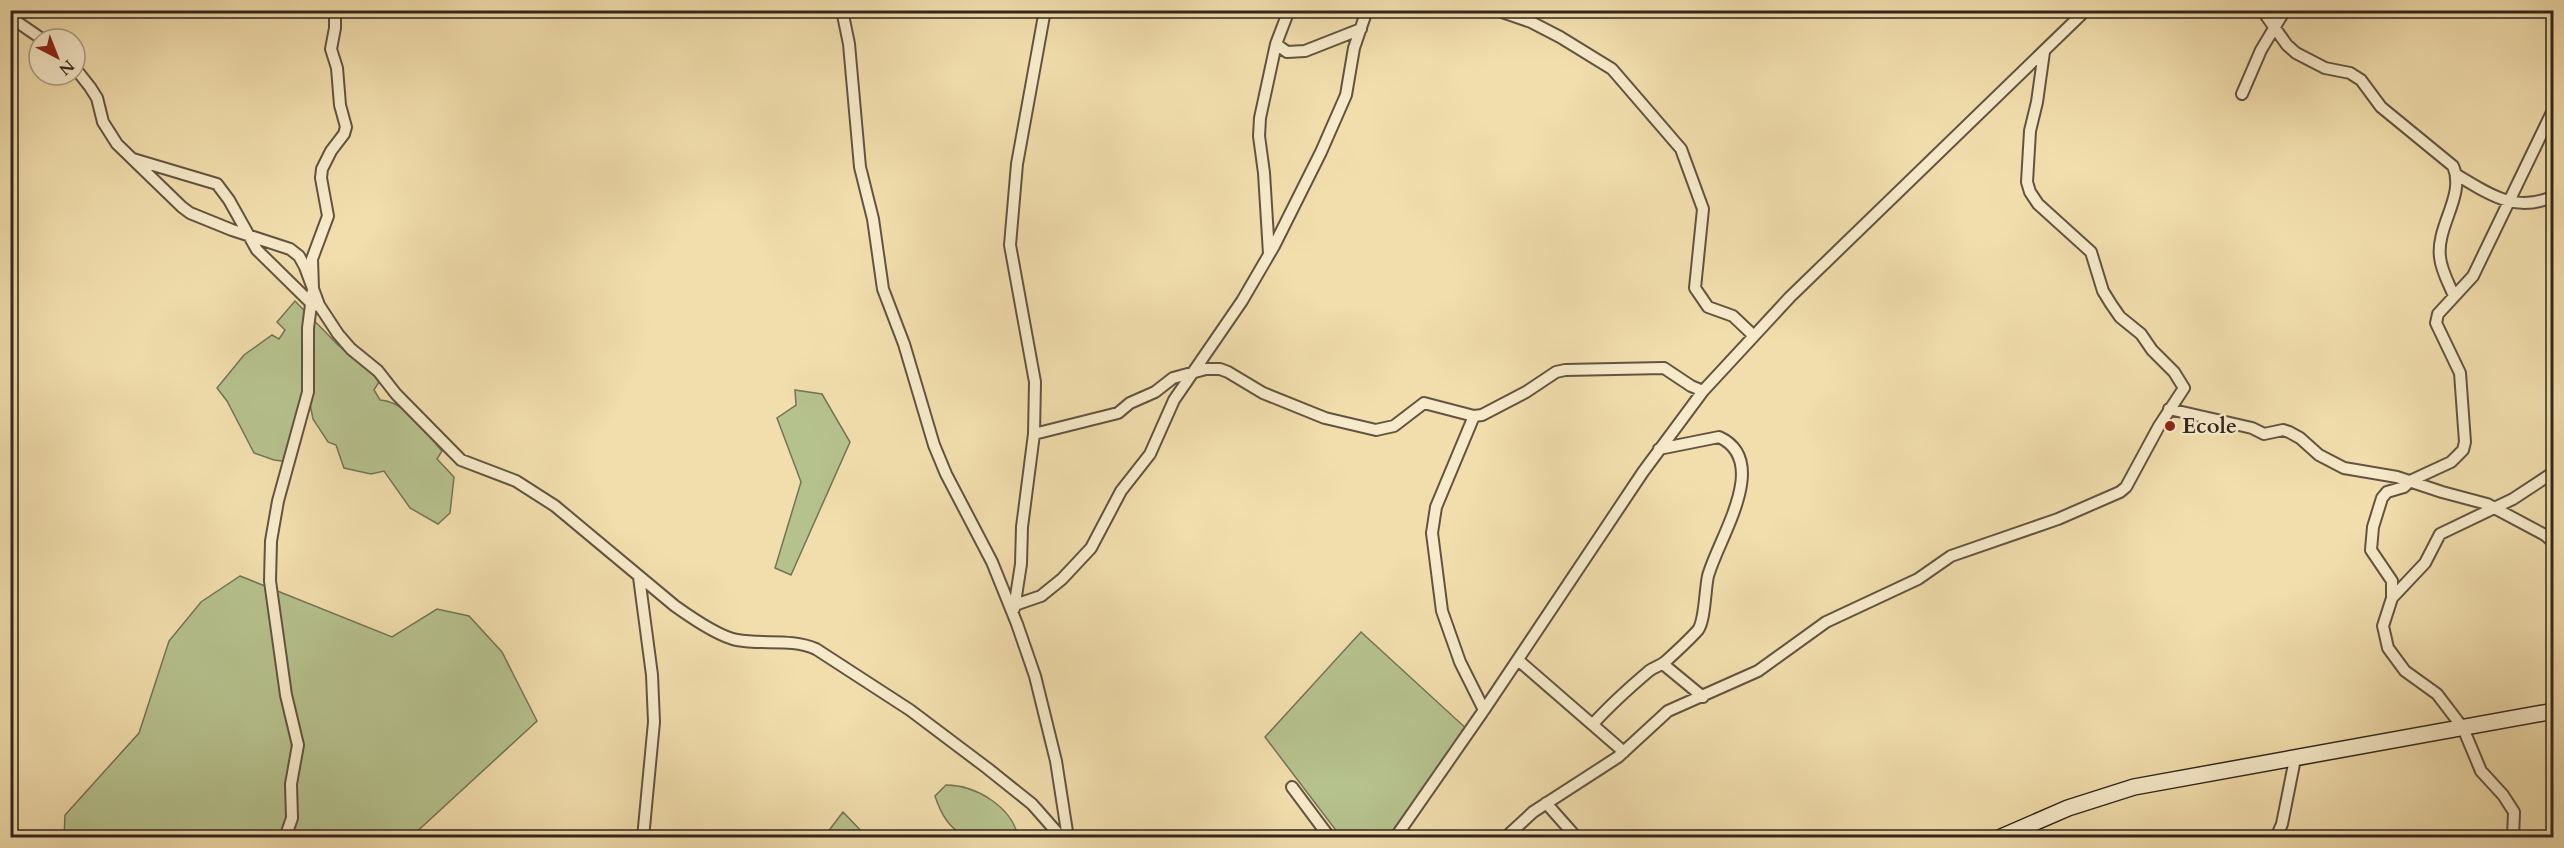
<svg xmlns="http://www.w3.org/2000/svg" width="2564" height="848" viewBox="0 0 2564 848" font-family="Cardo,serif">
<style>
.green{fill:#b6c28e;stroke:#747455;stroke-width:1.5}
.lines{fill:none;stroke-linecap:round;stroke-linejoin:round}
.street-casing{stroke:#625440;stroke-width:14}
.secondary-casing{stroke:#32261c;stroke-width:18}
.street{stroke:#f7eaca;stroke-width:10}
.secondary{stroke:#f7eaca;stroke-width:15}
.poi-dot{fill:#8f2418;stroke:#f7eaca;stroke-width:2}
.labels{text-anchor:middle;dominant-baseline:central;stroke-width:5;stroke-linejoin:round;paint-order:stroke}
.poi-label{font-size:22px;font-weight:bold;fill:#32261c;stroke:#f7eaca;text-anchor:start}
</style>
<rect width="100%" height="100%" fill="#f2dead"/>
<filter id="stains"><feTurbulence type="fractalNoise" baseFrequency=".00333" numOctaves="4"/><feColorMatrix values="0 0 0 0 .2 0 0 0 0 .09 0 0 0 0 .02 0 0 0 .5 -.17"/></filter>
<radialGradient id="worn" r=".72"><stop offset=".6" stop-color="#630" stop-opacity="0"/><stop offset="1" stop-color="#630" stop-opacity=".3"/></radialGradient>
<path class="green" d="M295,301L338,345L376,377L379,382L374,390L380,400C406,401 425,433 442,451L437,459L454,477L450,513L438,524L410,508L384,471L371,474L344,468L336,445L328,442L313,419L308,394L289,462L274,460L254,453L227,401L217,388L244,355L272,335L279,339L285,330L277,322Z
M795,390L822,394L850,442L791,575L775,568L801,482L777,418L796,405Z
M240,576L392,637L437,609L469,616L502,652L537,721L411,837L64,838L65,815L139,733L169,641L201,602Z
M1361,632L1469,731L1397,838L1341,837L1265,737Z
M946,785C976,785 1012,807 1018,837C974,838 951,845 935,796Z
M843,812L867,837H824Z"/>
<g class="lines">
<defs>
<path id="street" d="M842,10L849,44L860,167L873,219L883,289L904,344L934,445L946,474L992,562L1017,624L1035,676L1056,761L1068,838
M1496,10L1531,22L1560,37L1612,69L1681,149L1703,209L1695,288L1708,307L1733,316L1753,335
M2262,10L2287,45L2296,53L2325,68L2350,73L2361,80L2381,107L2453,166C2466,195 2436,226 2440,257C2441,270 2449,284 2454,296
M10,17L42,39
M1276,44L1287,52L1305,51L1361,29
M75,68L90,87L97,98L103,122L117,144L182,207L190,213L232,230L290,249L299,256L305,267L319,305L338,334L351,349L378,371L396,394L461,460L516,481L555,506L675,606C689,616 720,637 737,640C763,645 791,638 816,649L910,710L987,768L1032,804L1062,838
M2242,94L2261,50L2285,10
M133,159L217,184L229,200L257,250L314,306
M2457,175C2489,194 2516,214 2554,196
M1269,254L1264,173L1259,136L1260,118L1276,44L1289,10
M2169,409L2252,428L2264,434L2283,430L2289,432L2300,438L2319,455L2344,468L2397,477L2442,492L2487,504L2545,535L2554,543
M1474,416L1436,507L1432,533L1442,611L1460,662L1484,710
M1034,434L1118,413L1130,403L1155,392L1173,378L1206,369H1220L1228,372L1263,393L1325,418L1376,430L1394,426L1424,403L1474,416L1482,415L1526,392L1556,372L1565,370L1664,368L1691,386L1703,391
M639,577L652,675L654,722L643,838
M2392,598V581L2371,550L2373,527L2382,498L2387,492L2404,487L2410,481L2451,462L2463,450L2465,442L2460,373L2436,323L2438,314L2473,276L2554,108
M1015,605L1041,596L1062,579L1091,548L1121,491L1150,454L1174,400L1242,301L1274,246L1321,152L1346,95L1354,48L1367,10
M1014,609L1021,564L1022,527L1034,434L1035,382L1010,245L1017,164L1045,10
M1518,660L1624,752
M1663,664L1703,697
M1593,724C1610,705 1629,688 1649,671C1654,667 1660,666 1665,662C1676,652 1688,641 1698,630C1705,621 1705,589 1708,576C1718,539 1772,461 1719,437L1659,449
M1292,787L1330,838
M1546,803L1577,838
M285,838L292,818L291,784L298,745L286,695L270,581L271,541L278,501L308,392V328L313,289L312,259L328,216L321,178L322,169L331,151L344,134L346,127L340,105L337,68L331,49L335,28V10
M1395,838L1484,710L1643,472L1703,391L1790,297L2086,10
M1505,838L1533,812L1618,757L1668,711L1758,671L1826,622L1918,579L1951,556L2058,519L2120,492L2126,487L2159,426L2184,388L2174,372L2152,350L2141,334L2120,317L2111,304L2103,291L2091,252L2038,204L2030,192L2027,182L2030,131L2037,102L2044,52
M2276,838L2282,824L2295,759
M2513,838L2514,812L2503,795L2481,771L2463,728L2437,694L2405,671L2388,648L2383,626L2392,598L2425,563L2440,534L2513,499L2554,472"/>
<path id="secondary" d="M1999,838L2068,808L2134,787L2554,711"/>
</defs>
<use href="#street" class="street-casing"/>
<use href="#secondary" class="secondary-casing"/>
<use href="#street" class="street"/>
<use href="#secondary" class="secondary"/>
</g>
<circle class="poi-dot" cx="2170" cy="426" r="6"/>
<g class="labels">
<g class="poi-label">
<text x="2182" y="426">Ecole</text>
</g>
</g>
<rect width="2564" height="848" fill="none" stroke="#f2dead" stroke-width="36"/>
<rect x="12" y="12" width="2540" height="824" fill="none" stroke="#32261c" stroke-width="3"/>
<rect x="18" y="18" width="2528" height="812" fill="none" stroke="#32261c" stroke-width="1.5"/>
<g transform="translate(57 57) rotate(138)"><circle r="28" fill="#f7eaca" stroke="#a89c84" stroke-width="1.5"/>
<path d="M0-4.5L10 22L0 15L-10 22Z" fill="#8f2418"/>
<text y="-9" font-size="16" font-weight="bold" text-anchor="middle" fill="#32261c">N</text>
</g>
<rect width="100%" height="100%" filter="url(#stains)"/>
<rect width="100%" height="100%" fill="url(#worn)"/>
</svg>
